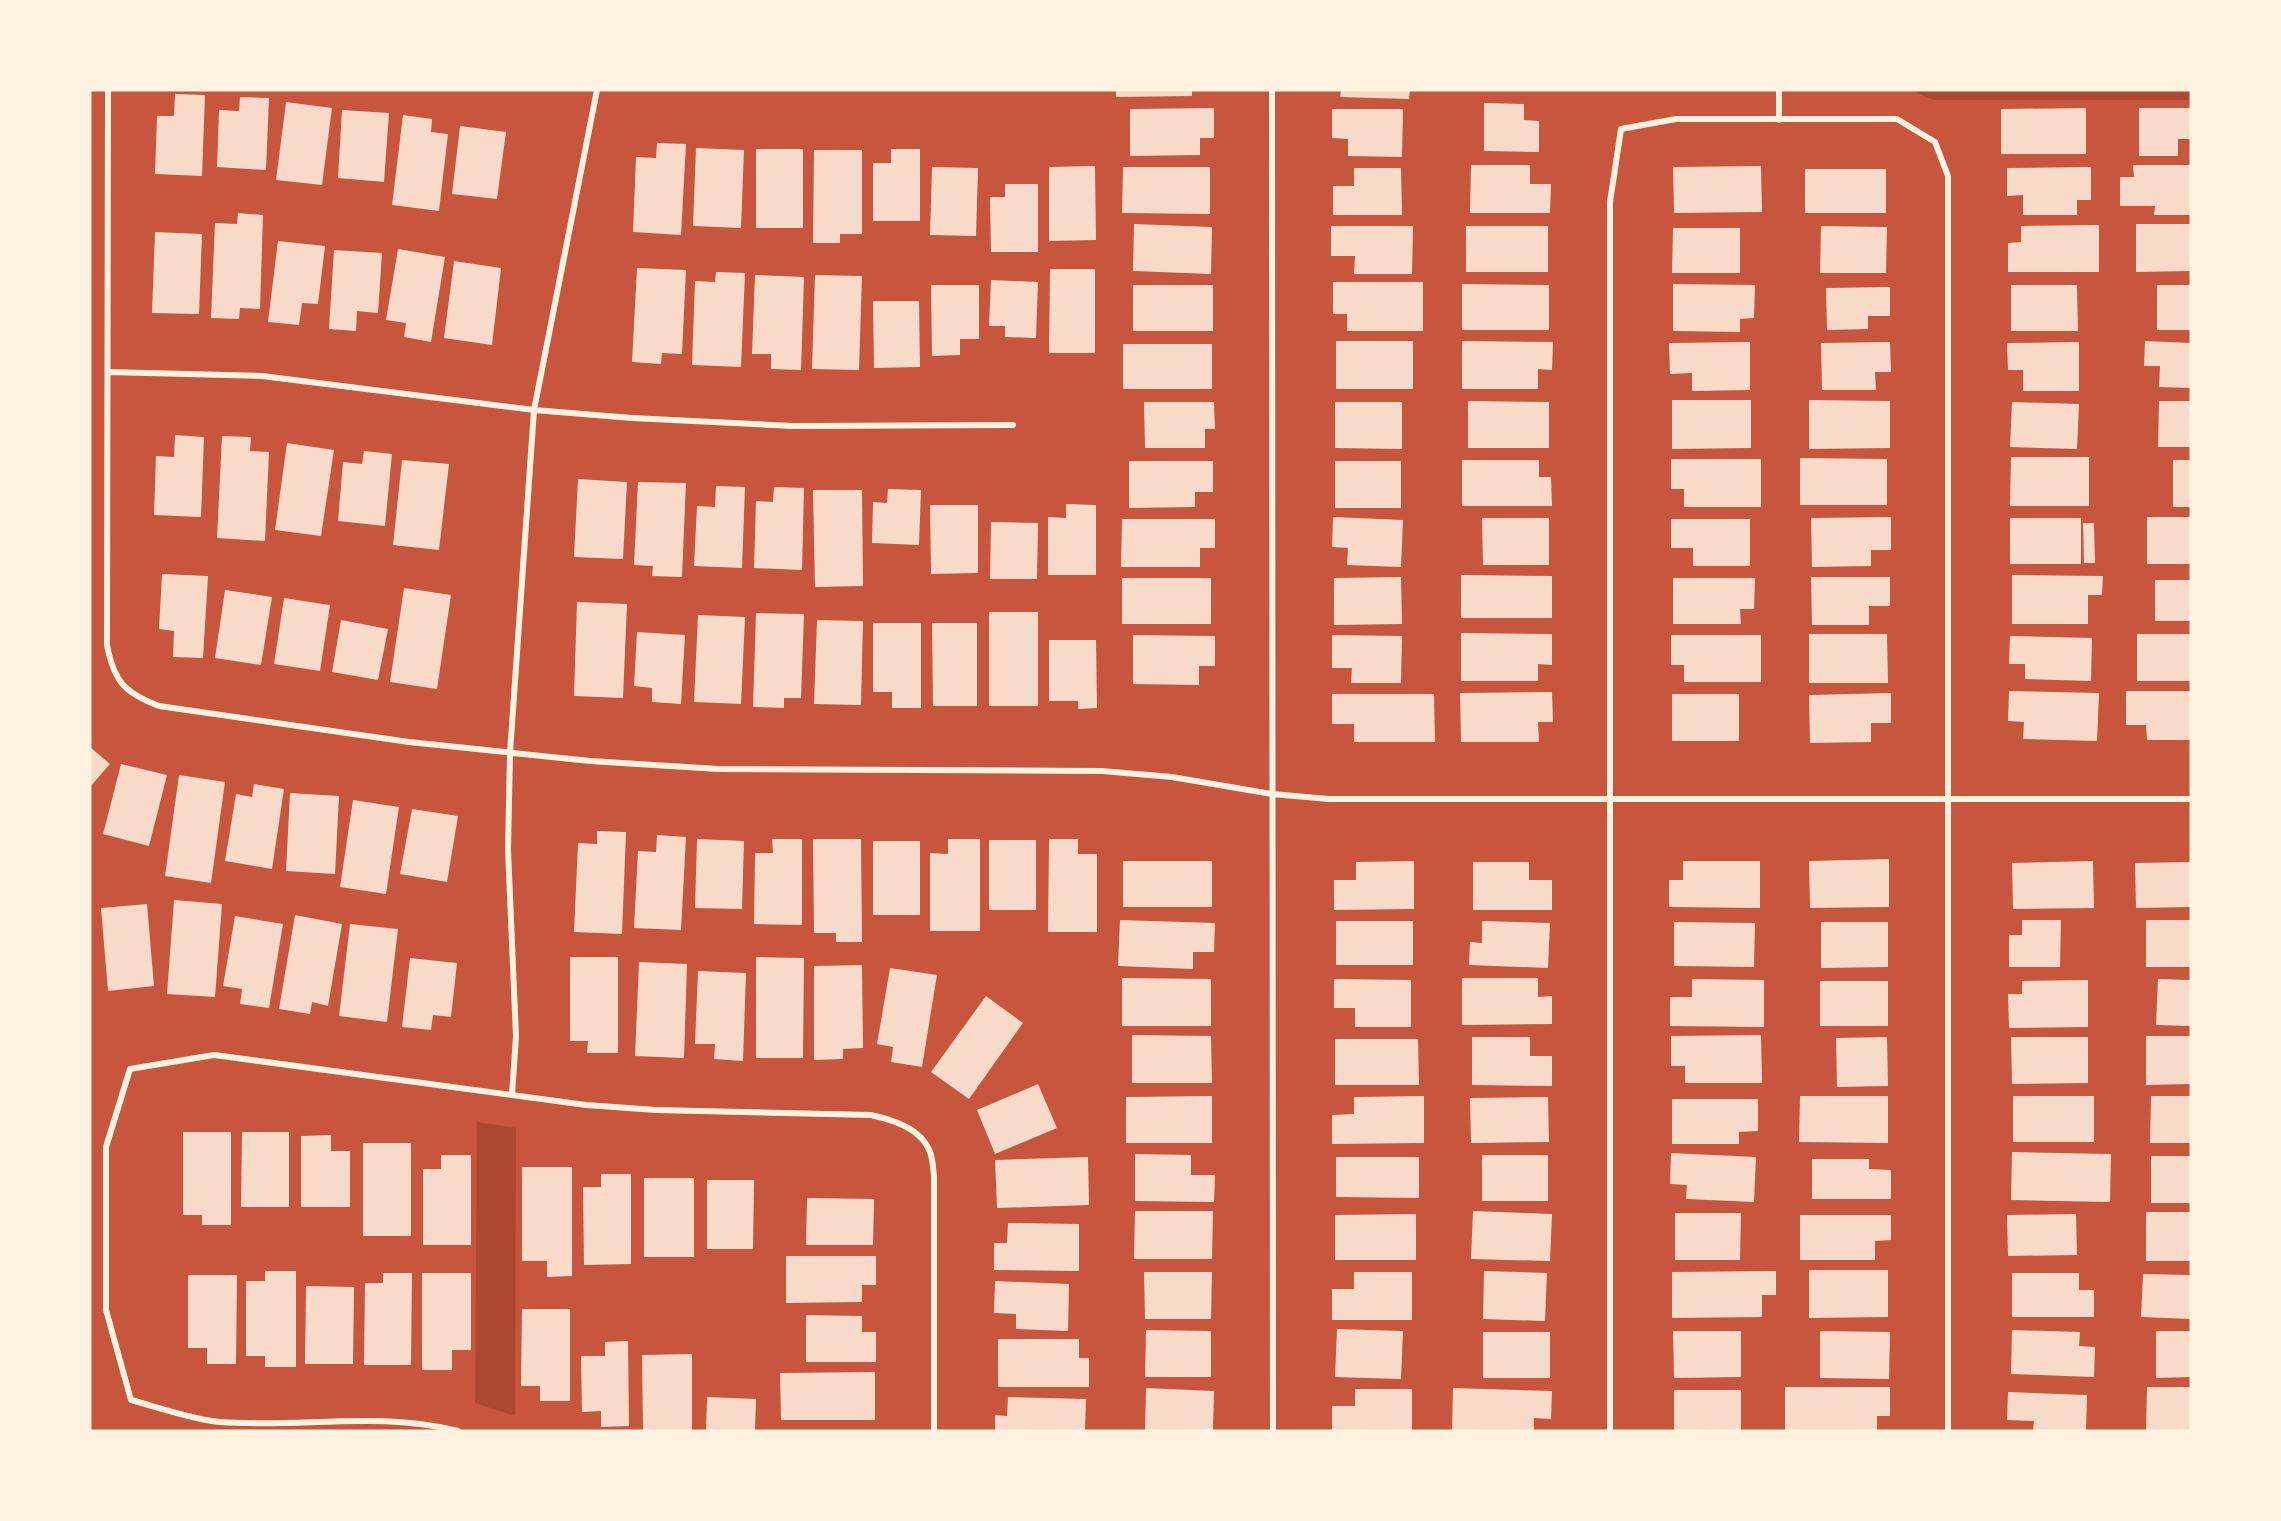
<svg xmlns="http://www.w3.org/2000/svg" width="2281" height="1521" viewBox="0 0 2281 1521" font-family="'Source Sans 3',sans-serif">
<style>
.green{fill:#ae4732}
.building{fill:#f7dbc8}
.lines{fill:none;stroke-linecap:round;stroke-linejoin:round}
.minor{stroke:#fff3e0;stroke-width:6}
</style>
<rect width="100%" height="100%" fill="#c8553d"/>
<path class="green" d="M1911,90H2191V100H1933Z
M477,1122L516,1128L515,1416L475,1403Z"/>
<path class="building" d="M1116,90H1192V96L1116,97Z
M1341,90H1410L1409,99L1340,97Z
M175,94L205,95L202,176L155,174L157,116H174Z
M240,97L269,98L266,170L217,167L219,110L239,111Z
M286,102L332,108L322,185L276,180Z
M1484,103L1524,104V120L1539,121V152L1484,151Z
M1214,108V138H1200V155L1130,156V109Z
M2086,108V154H2001V109Z
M2139,108H2191V139H2178V156H2139Z
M1332,109H1403L1402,157L1348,156V139L1332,138Z
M342,110L389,113L384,182L338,178Z
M403,115L432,119L431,132L448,134L439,211L392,205Z
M460,126L506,132L497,199L452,194Z
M657,143L686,144L681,235L633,232L636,157L656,158Z
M696,148L744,150L741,228L693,226Z
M756,149H803V228H756Z
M891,149H920V221H873V163H891Z
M814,150H862V234H840V243H813Z
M1471,165H1530V184H1551L1550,213H1470Z
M2133,165H2191V215H2154L2155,206H2120V177H2134Z
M1095,166L1096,240L1049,241V167Z
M1761,166L1762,212L1674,213L1673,167Z
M932,167L978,168L976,236L930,235Z
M1123,167H1210V214L1122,213Z
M2091,167V200H2077V215H2023V195L2007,196V168Z
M1354,168H1401L1402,215H1333V186H1354Z
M1805,169H1886V213H1805Z
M1005,184H1038V252H991L990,197H1005Z
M238,213L263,215L260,309L240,308L239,319L211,318L215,223L237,224Z
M1134,224L1212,227L1211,274L1133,271Z
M2136,224H2191V271L2136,272Z
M2099,225V272H2008V243L2021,242V226Z
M1331,226H1413L1412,274H1354L1355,256H1331Z
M1466,226H1548V272H1466Z
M1821,226L1887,227L1886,273H1820Z
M1673,228H1740V273H1672Z
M155,232L202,234L199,314L152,313Z
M278,241L325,246L318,304L302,303L299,325L268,322Z
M398,249L445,257L431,342L404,337L406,323L386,320Z
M334,250L382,253L378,313L357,311L356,331L329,329Z
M454,261L501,268L492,345L444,338Z
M637,268L686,270L682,354L662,353L661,364L632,362Z
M1050,269H1095V353H1049Z
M716,272L745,273L741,367L692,365L695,281L715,282Z
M755,275L804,277L801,370L771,369V354H752Z
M815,275L862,276L859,370L812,369Z
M991,280L1038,282L1036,338L1005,337V326H989Z
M1333,282H1423V331H1347V314H1333Z
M1462,284L1549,285V330H1462Z
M1673,284L1755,285L1754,318L1740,319V332L1673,331Z
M931,285H979V339H960V355L932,356Z
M1133,285H1213V331H1133Z
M2011,285H2077L2078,331H2011Z
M2157,285H2191V330H2157Z
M1890,287V316H1868V329L1827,330L1826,288Z
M873,301H919L920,367L874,368Z
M1336,341H1413V389H1336Z
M1462,341L1553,342L1552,370L1538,369V389H1462Z
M2145,341L2191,343V388L2159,387L2160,366H2144Z
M1750,342V390L1692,391V373L1670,374L1669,343Z
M1890,342L1891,372H1875L1876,390H1822L1821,343Z
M2079,342V391H2023V370H2008L2007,343Z
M1123,344H1212V389H1123Z
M1672,400H1751V448L1672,449Z
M1809,400L1890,401V448L1809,449Z
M1468,401L1549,402V448H1468Z
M2159,401H2191V447H2158Z
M1144,402H1214L1215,429H1205V448H1145Z
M1335,402H1402V449L1335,448Z
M2012,402L2079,404L2077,449L2010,447Z
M175,435L204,437L201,517L154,515L156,456L174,457Z
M222,436L251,437L250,451L269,452L265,541L217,538Z
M287,443L334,450L321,536L275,530Z
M364,451L392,454L385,526L338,521L343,462L362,464Z
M2011,457H2089V506H2010Z
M1800,458L1887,459V505H1800Z
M1671,459H1761V507H1684V489H1671Z
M402,460L449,464L439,550L393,545Z
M1462,460H1539V477H1551L1552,506H1462Z
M2173,460H2191V507H2173Z
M1129,461H1213V492H1195V507L1129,508Z
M1335,461H1401V508H1335Z
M578,479L627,482L623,559L574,557Z
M638,482L686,483L682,577L652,576L653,566L634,565Z
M716,486L745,487L742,568L694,566L697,506L715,507Z
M774,487L804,488L802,570L754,568L756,501L773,502Z
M888,489L921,490L919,545L872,543L873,502L887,503Z
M813,490H862L863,586L815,587Z
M1066,504L1096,505V575H1048V517L1066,518Z
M930,505H978V573L931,574Z
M1333,517L1403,520L1401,567L1347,565L1348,548L1332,547Z
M1891,517V550H1871V566L1812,567L1811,518Z
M2147,517H2191V564H2147Z
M1482,518H1549V565H1483Z
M2010,518H2081V564H2010Z
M1122,519H1215V548H1200V567H1121Z
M1671,519H1750V566H1693V548H1671Z
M991,522L1038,523L1037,579H990Z
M2083,523H2094L2095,563H2084Z
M162,574L208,576L203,658L173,657L174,631L159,629Z
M1461,575L1552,576V618H1461Z
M2012,575L2103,576L2102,595H2088V624H2012Z
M1401,577L1402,624L1334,625V578Z
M1811,577H1890V606H1869V625H1812Z
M1122,578H1211V624H1122Z
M1673,578H1755L1754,609H1740L1741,624H1673Z
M2155,580H2191V621H2155Z
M404,588L451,595L437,689L390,682Z
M225,590L272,597L261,665L215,658Z
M284,598L330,605L320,671L274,664Z
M577,602L627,604L623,698L574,696Z
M989,612H1038V706H989Z
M756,613L804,614L801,698H784V708L753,707Z
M698,615L745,617L741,704L694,702Z
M341,620L388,629L378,680L332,672Z
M817,620L863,621L861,705L814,704Z
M873,623H921V708H892V692H873Z
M932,623H977V706H933Z
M637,632L685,635L681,704L652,702V688L634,686Z
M1461,633L1552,634V665L1538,664V681H1461Z
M1809,634H1887L1888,683H1809Z
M2137,634H2191V681H2137Z
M1133,635L1215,636V666H1199V685L1133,684Z
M1332,635L1402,636L1401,683H1351L1352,668H1332Z
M1671,635H1761V682H1684V665H1671Z
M2010,636L2092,638L2091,681L2025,679V664H2009Z
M1049,640H1096L1097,708L1078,709V701H1049Z
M2009,691L2099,693L2097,741L2023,739L2024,722L2008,721Z
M2126,691H2191V740H2147L2146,725H2126Z
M1552,692L1553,722H1538L1539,742H1461L1460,693Z
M1891,693V723H1871V742L1810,743L1809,695Z
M1332,694H1434L1435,742H1354V724H1332Z
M1672,694H1739V741H1672Z
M90,747L110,764L90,787Z
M121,764L167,775L149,846L103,834Z
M179,775L225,782L211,883L165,876Z
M254,784L284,789L272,869L225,861L236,794L252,797Z
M290,793L339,796L335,874L286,871Z
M353,800L399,807L386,894L340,887Z
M412,809L458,816L447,882L400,874Z
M597,831L626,832L622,934L574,932L578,843L597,844Z
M657,835L686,837L681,930L634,928L638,851L656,852Z
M697,839L744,841L742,909L695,908Z
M772,839H802V925L754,924L755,853H773Z
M813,839H861L862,942H836V933H814Z
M948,839H980V931H930V853L948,854Z
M1049,839H1078V854H1097V932H1048Z
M989,840H1036V910H989Z
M873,841H920V915H873Z
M1889,859V907L1810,908L1809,861Z
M1123,861H1212V907H1123Z
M1414,861V909L1334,910V880H1356V862Z
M1683,861H1760V908L1669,907V880H1683Z
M2093,861L2094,908L2013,909L2012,863Z
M1473,862H1529V880H1552V910H1473Z
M2191,862V907L2136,908L2135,863Z
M174,900L222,904L215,997L167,994Z
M147,904L154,986L108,991L101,908Z
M295,915L342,924L328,1006L312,1002L310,1014L279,1009Z
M235,916L283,924L269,1008L240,1004L242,989L223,986Z
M1120,920L1215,923L1214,952H1193V969L1118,966Z
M2022,920H2061L2060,967H2009V935H2022Z
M2146,920H2191V967H2146Z
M1336,921H1413V965H1336Z
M1482,921L1550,923L1548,968L1469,965L1470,942L1482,943Z
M1674,922L1755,923L1754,967L1674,966Z
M1821,922H1888V967L1821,968Z
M350,924L398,929L387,1022L339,1016Z
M570,957H618V1053H587L588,1041H570Z
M756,957L804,958L803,1058H756Z
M410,958L457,963L451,1017L433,1015L431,1030L402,1027Z
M639,962L687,964L684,1058L635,1056Z
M862,965L863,1048L843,1049V1059L814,1060V966Z
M890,968L937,975L922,1067L891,1062L893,1047L877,1044Z
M698,971L746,973L743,1061L714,1059L715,1044H695Z
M1122,978L1211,979V1026H1122Z
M1462,978H1538V997L1552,996V1024L1462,1025Z
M1334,979L1411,980V1027H1355V1008H1334Z
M1692,979L1764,980V1027L1670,1026V997H1692Z
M2158,979L2191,980V1026L2156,1025Z
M2088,980V1027L2009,1028L2008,994H2022V981Z
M1820,981H1888V1026H1820Z
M986,996L1023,1023L969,1099L931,1072Z
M1132,1035L1211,1036L1212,1083H1132Z
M1761,1035L1762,1083H1685V1066H1671V1036Z
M2146,1036H2191V1084L2146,1085Z
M1472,1037H1530V1056H1552V1086L1472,1085Z
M1887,1037L1888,1086L1837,1087L1836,1038Z
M2011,1037H2088V1083L2012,1084Z
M1335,1039H1418L1419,1085H1335Z
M1038,1084L1057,1128L995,1154L977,1110Z
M1212,1096V1143H1126V1097Z
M1424,1096V1143L1332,1144V1115L1354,1114V1097Z
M1800,1096H1888V1143L1799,1142Z
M2013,1096H2094V1142H2013Z
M2151,1096H2191V1143H2150Z
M1548,1097L1549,1142L1471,1143L1470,1098Z
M1672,1099H1758V1131L1739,1132V1144H1672Z
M183,1132H231V1225H202V1215H183Z
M242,1132H289V1207H241Z
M331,1135V1151H350V1207H301V1136Z
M363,1143H411V1236H363Z
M2012,1152L2111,1154L2110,1202L2011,1200Z
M1671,1153L1756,1157L1754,1202L1686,1199L1687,1185L1670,1184Z
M1135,1154L1191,1155V1175H1215L1214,1202L1135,1201Z
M441,1155H471V1245H423V1169H441Z
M1482,1155H1548V1201H1482Z
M2151,1156H2191V1203H2151Z
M1088,1157L1089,1205L997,1208L995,1160Z
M1336,1157H1419V1198L1336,1197Z
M1812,1159H1869V1169L1891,1170V1199H1812Z
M522,1167H572V1276L547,1277V1261H522Z
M601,1174H631V1264L584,1265L583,1187H601Z
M644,1178H694V1257H644Z
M707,1180H754L753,1249H707Z
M807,1198L874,1199L873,1245H806Z
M1135,1211H1213L1212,1259H1134Z
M1473,1211L1552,1214L1550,1261L1471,1259Z
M2146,1212H2191V1261H2146Z
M1675,1213H1741L1740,1260H1675Z
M1416,1214V1260H1335V1215Z
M2076,1214L2077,1255L2008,1256L2007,1215Z
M1800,1215H1891V1240L1875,1241V1260H1800Z
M1008,1223L1079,1224V1271L994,1270V1243H1007Z
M786,1256H876V1285H862V1302L786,1303Z
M1809,1270H1888V1317L1809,1318Z
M265,1271H296V1367H265V1356H246V1281H265Z
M1484,1271L1547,1273L1545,1321L1483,1319Z
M1776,1271V1295H1762V1317L1672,1318V1272Z
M1144,1272H1212L1211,1319H1145Z
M1354,1272H1412V1320H1332V1289H1354Z
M383,1273H412L411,1365H364L365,1283H383Z
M422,1273H471V1350H452V1370H422Z
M2012,1273H2079V1290H2094V1317H2012Z
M2143,1274L2191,1275V1319L2141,1317Z
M188,1275H237L236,1364H207V1348H188Z
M995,1281L1069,1284L1068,1331L1016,1329V1314L994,1313Z
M306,1286L354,1287L353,1364H305Z
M522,1309H570V1401H540V1386H521Z
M806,1315L862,1316V1332H876V1362H806Z
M1337,1329L1403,1331L1401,1379L1335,1377Z
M1146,1330L1211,1331V1377H1145Z
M2012,1330L2080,1332L2079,1346L2095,1347L2094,1377L2011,1374Z
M1673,1331H1741V1377L1674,1378Z
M1820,1331L1890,1332L1889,1379L1820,1378Z
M2156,1331H2191V1377L2156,1378Z
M1483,1332H1550V1378H1483Z
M998,1339H1079V1358H1089V1387H998Z
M628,1341L629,1426L601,1427V1411L582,1412L581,1356H605V1342Z
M692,1354V1431H643L642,1355Z
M875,1372V1420H781L780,1373Z
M1785,1387H1890V1416H1877V1431H1785Z
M2147,1387H2191V1431H2146Z
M1146,1388L1214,1391L1213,1431H1145Z
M1453,1388L1552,1391L1551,1419L1534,1418V1431H1452Z
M1355,1389H1412V1431H1332V1406H1355Z
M1674,1390H1741V1431H1674Z
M2008,1392L2087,1395L2086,1431H2033L2034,1421L2007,1420Z
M707,1397L756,1399L755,1431H706Z
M1008,1397L1086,1399L1085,1431H995V1415L1007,1416Z"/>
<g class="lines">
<path class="minor" d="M108,90L107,645C114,682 125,693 159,706L409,742L590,761L718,769L1102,771L1172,777L1272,794L1329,799H2191
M1272,90L1273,1431
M1779,90V120
M108,372L262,376L534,410L632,418L793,426L1013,425
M512,1095L516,1036L508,850L510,753L534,410L597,90
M458,1431C381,1411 299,1428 220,1422C195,1420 157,1407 131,1400L106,1310V1147L130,1069L214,1055L586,1105L656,1110L871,1115C893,1120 921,1128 930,1152C933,1159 933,1169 934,1176V1431
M1610,1431V202L1621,129L1676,119H1897L1935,142L1948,176V1431"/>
</g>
<rect width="2281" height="1521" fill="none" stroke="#fff3e0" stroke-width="183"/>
</svg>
